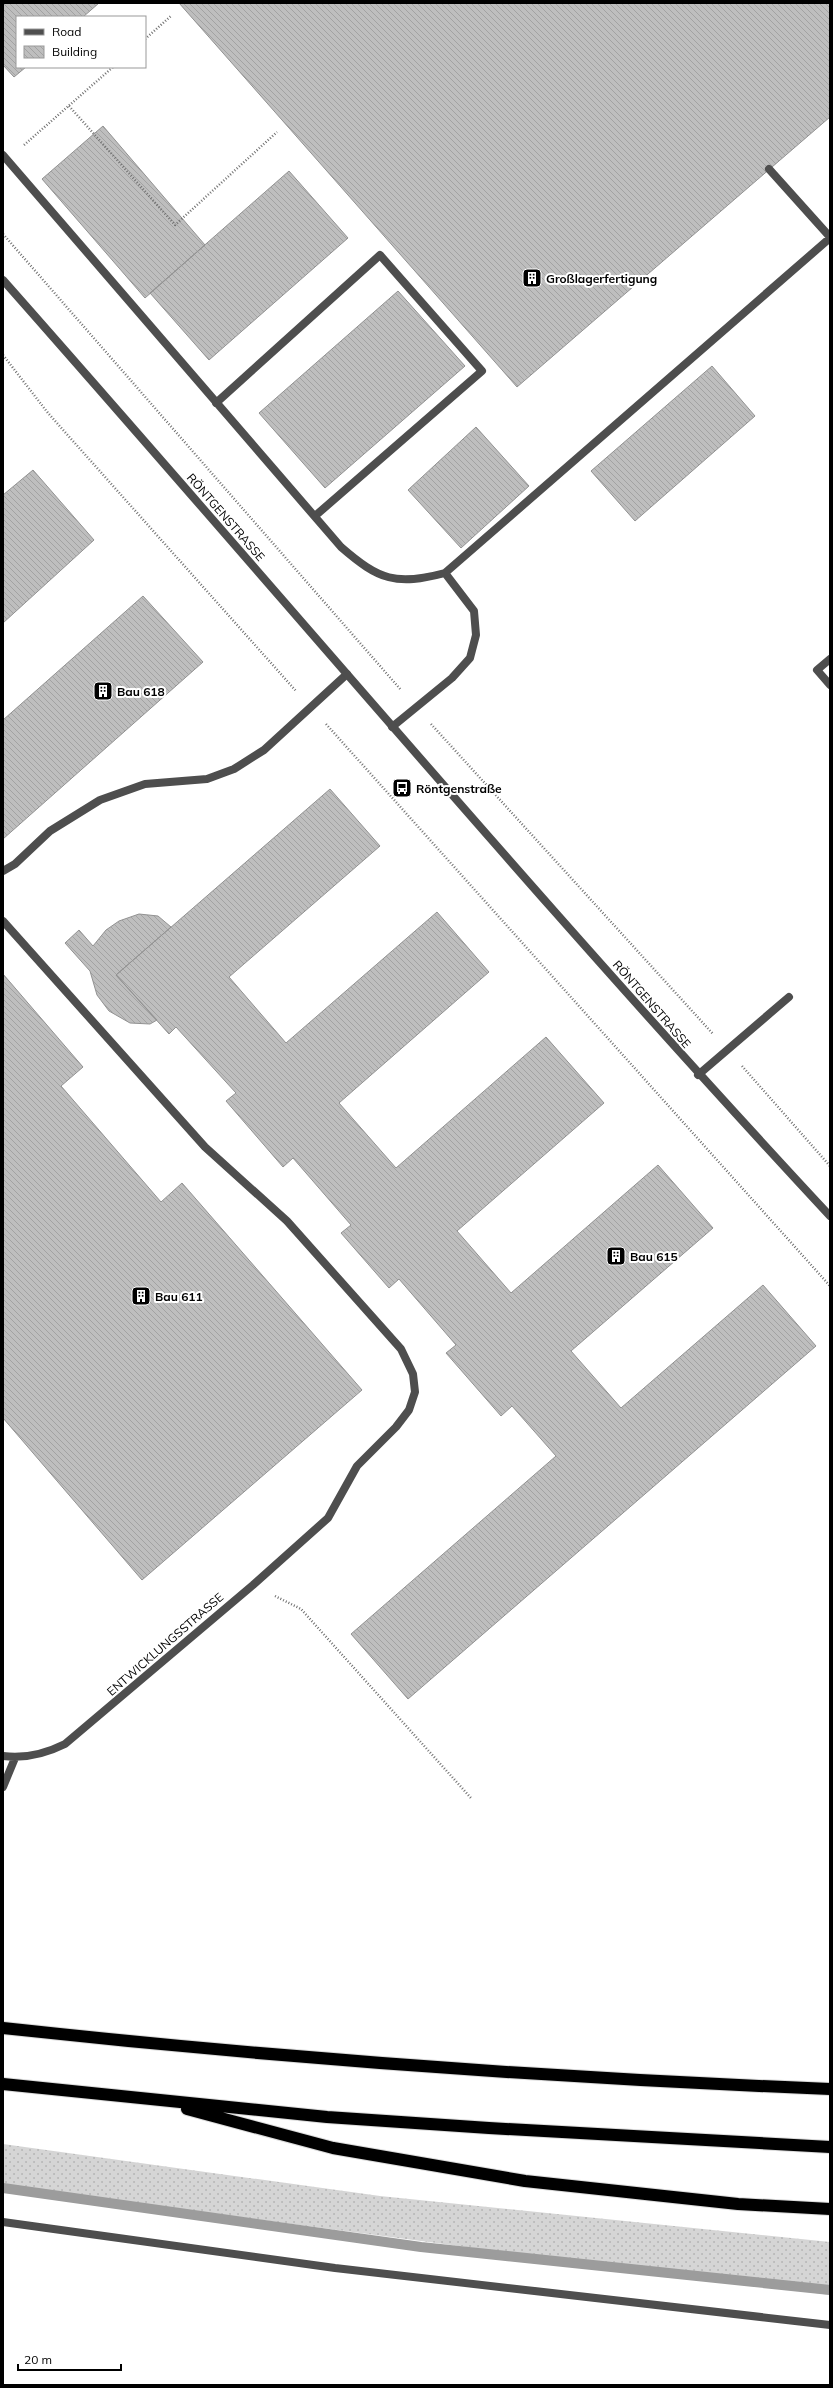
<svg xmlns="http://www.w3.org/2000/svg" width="833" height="2388" viewBox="0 0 833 2388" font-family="Mulish,sans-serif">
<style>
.grass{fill:url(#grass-dots)}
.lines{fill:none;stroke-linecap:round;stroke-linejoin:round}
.stream{stroke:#9c9c9c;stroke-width:10}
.building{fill:url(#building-back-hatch);stroke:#929292}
.highway-casing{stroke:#dbdbdb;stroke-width:14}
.path{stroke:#707070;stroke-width:2.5;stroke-dasharray:1 2;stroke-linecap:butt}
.lane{stroke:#4e4e4e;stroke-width:8}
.street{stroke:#4e4e4e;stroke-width:8}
.highway{stroke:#000;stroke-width:12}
.labels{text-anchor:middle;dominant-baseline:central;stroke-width:4;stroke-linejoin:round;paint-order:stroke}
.poi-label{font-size:12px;font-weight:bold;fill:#000;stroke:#fff;text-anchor:start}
.street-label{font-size:12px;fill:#000;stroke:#fff}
</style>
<defs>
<pattern id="grass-dots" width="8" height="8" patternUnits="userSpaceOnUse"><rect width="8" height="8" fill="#d5d5d5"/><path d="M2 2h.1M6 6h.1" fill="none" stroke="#b5b5b5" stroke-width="1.8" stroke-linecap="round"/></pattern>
<pattern id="building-back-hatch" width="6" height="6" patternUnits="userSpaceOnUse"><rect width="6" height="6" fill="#bebebe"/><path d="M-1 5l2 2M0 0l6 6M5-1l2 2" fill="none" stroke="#a2a2a2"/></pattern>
</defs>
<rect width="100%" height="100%" fill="#fff"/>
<path class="grass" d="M3,2144L380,2196L830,2242V2295L3,2186Z"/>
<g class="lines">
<path class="stream" d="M3,2188L421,2247L830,2290"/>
</g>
<path class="building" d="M3,3H99L83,17H17V67H26L14,77L3,65Z
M179,3H830V117L517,387Z
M103,126L205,245L145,298L42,179Z
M289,171L348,238L209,360L150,293Z
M398,291L465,366L325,488L259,413Z
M712,366L755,416L635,521L591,471Z
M476,427L529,486L461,548L408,490Z
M33,470L94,540L3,623V495Z
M143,596L203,662L3,839V720Z
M330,789L380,846L229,977L286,1043L437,912L489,972L339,1103L396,1168L546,1037L604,1103L457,1231L511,1293L658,1165L713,1228L571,1351L621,1408L763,1285L816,1346L408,1699L351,1634L556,1456L512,1406L501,1416L446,1353L456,1345L399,1279L389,1288L341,1233L351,1225L293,1158L283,1167L226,1101L236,1093L176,1027L169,1034L116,975Z
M139,914L158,916L171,927L116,975L157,1020L150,1024L130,1023L109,1011L97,995L90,971L65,943L79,930L93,946L106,930L119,921Z
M3,974L83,1067L61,1086L161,1202L182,1183L362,1390L142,1580L3,1418Z"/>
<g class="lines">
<defs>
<path id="highway" d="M3,2028C278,2058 554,2078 830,2089
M3,2084L327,2117L489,2128L830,2147
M187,2109L333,2148L525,2181L738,2204L830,2209"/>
</defs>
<use href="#highway" class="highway-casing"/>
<path class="path" d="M145,39L171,16
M69,106L175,225L277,132
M24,145L113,67
M3,234L401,690
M3,355L48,413L296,691
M326,724L830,1286
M431,724L713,1034
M742,1066L830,1166
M275,1596L301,1609L471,1798"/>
<path class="lane" d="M3,155L341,547C379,580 396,586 445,573L830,238
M769,169L830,237
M216,403L380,255L482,371L315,516
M830,659L817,670L830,685
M392,727L452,678L470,658L476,635L474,611L445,573
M3,871L15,864L50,831L100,800L145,784L207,779L234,769L264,750L347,674
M3,921L205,1147L287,1221L401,1349L413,1374L415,1392L409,1410L396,1427L357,1466L328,1518L253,1585L65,1744C45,1754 26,1759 3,1756
M698,1075L789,997
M3,1787L15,1758"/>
<path class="street" d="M3,280C279,592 546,911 830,1216
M3,2222L335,2268L830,2325"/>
<use href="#highway" class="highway"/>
</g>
<defs>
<symbol id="building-square" viewBox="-11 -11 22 22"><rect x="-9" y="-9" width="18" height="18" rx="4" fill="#000" stroke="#fff"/><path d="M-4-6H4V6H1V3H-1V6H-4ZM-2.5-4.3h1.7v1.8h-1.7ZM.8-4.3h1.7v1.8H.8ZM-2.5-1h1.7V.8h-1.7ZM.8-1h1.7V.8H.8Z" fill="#fff"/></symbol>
<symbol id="bus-square" viewBox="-11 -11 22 22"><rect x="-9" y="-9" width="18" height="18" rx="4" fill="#000" stroke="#fff"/><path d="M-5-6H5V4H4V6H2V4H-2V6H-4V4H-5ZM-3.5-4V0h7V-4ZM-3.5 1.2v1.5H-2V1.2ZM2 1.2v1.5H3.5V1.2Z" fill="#fff"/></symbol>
</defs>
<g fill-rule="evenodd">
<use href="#building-square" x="521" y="267" width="22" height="22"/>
<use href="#building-square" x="92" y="680" width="22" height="22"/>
<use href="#bus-square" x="391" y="777" width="22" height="22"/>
<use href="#building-square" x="605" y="1245" width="22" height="22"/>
<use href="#building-square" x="130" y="1285" width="22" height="22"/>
</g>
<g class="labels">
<g class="poi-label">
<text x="546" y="278">Großlagerfertigung</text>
<text x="117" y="691">Bau 618</text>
<text x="416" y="788">Röntgenstraße</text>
<text x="630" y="1256">Bau 615</text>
<text x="155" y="1296">Bau 611</text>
</g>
<g class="street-label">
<text transform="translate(226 517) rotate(49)">RÖNTGENSTRASSE</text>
<text transform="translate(652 1004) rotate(49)">RÖNTGENSTRASSE</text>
<text transform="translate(165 1644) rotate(-41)">ENTWICKLUNGSSTRASSE</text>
</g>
</g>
<rect width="833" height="2388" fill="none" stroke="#000000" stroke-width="8"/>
<rect x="16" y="16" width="130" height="52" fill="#ffffff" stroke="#999999"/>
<rect x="24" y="29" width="20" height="6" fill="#4e4e4e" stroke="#999999"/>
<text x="52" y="36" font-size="12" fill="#000000">Road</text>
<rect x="24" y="46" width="20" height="12" fill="url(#building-back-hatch)" stroke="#999999"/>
<text x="52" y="56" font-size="12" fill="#000000">Building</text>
<path d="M18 2364v6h103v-6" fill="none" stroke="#000000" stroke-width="2"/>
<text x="24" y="2364" font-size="12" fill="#000000" stroke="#ffffff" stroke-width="3" paint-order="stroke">20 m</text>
</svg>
